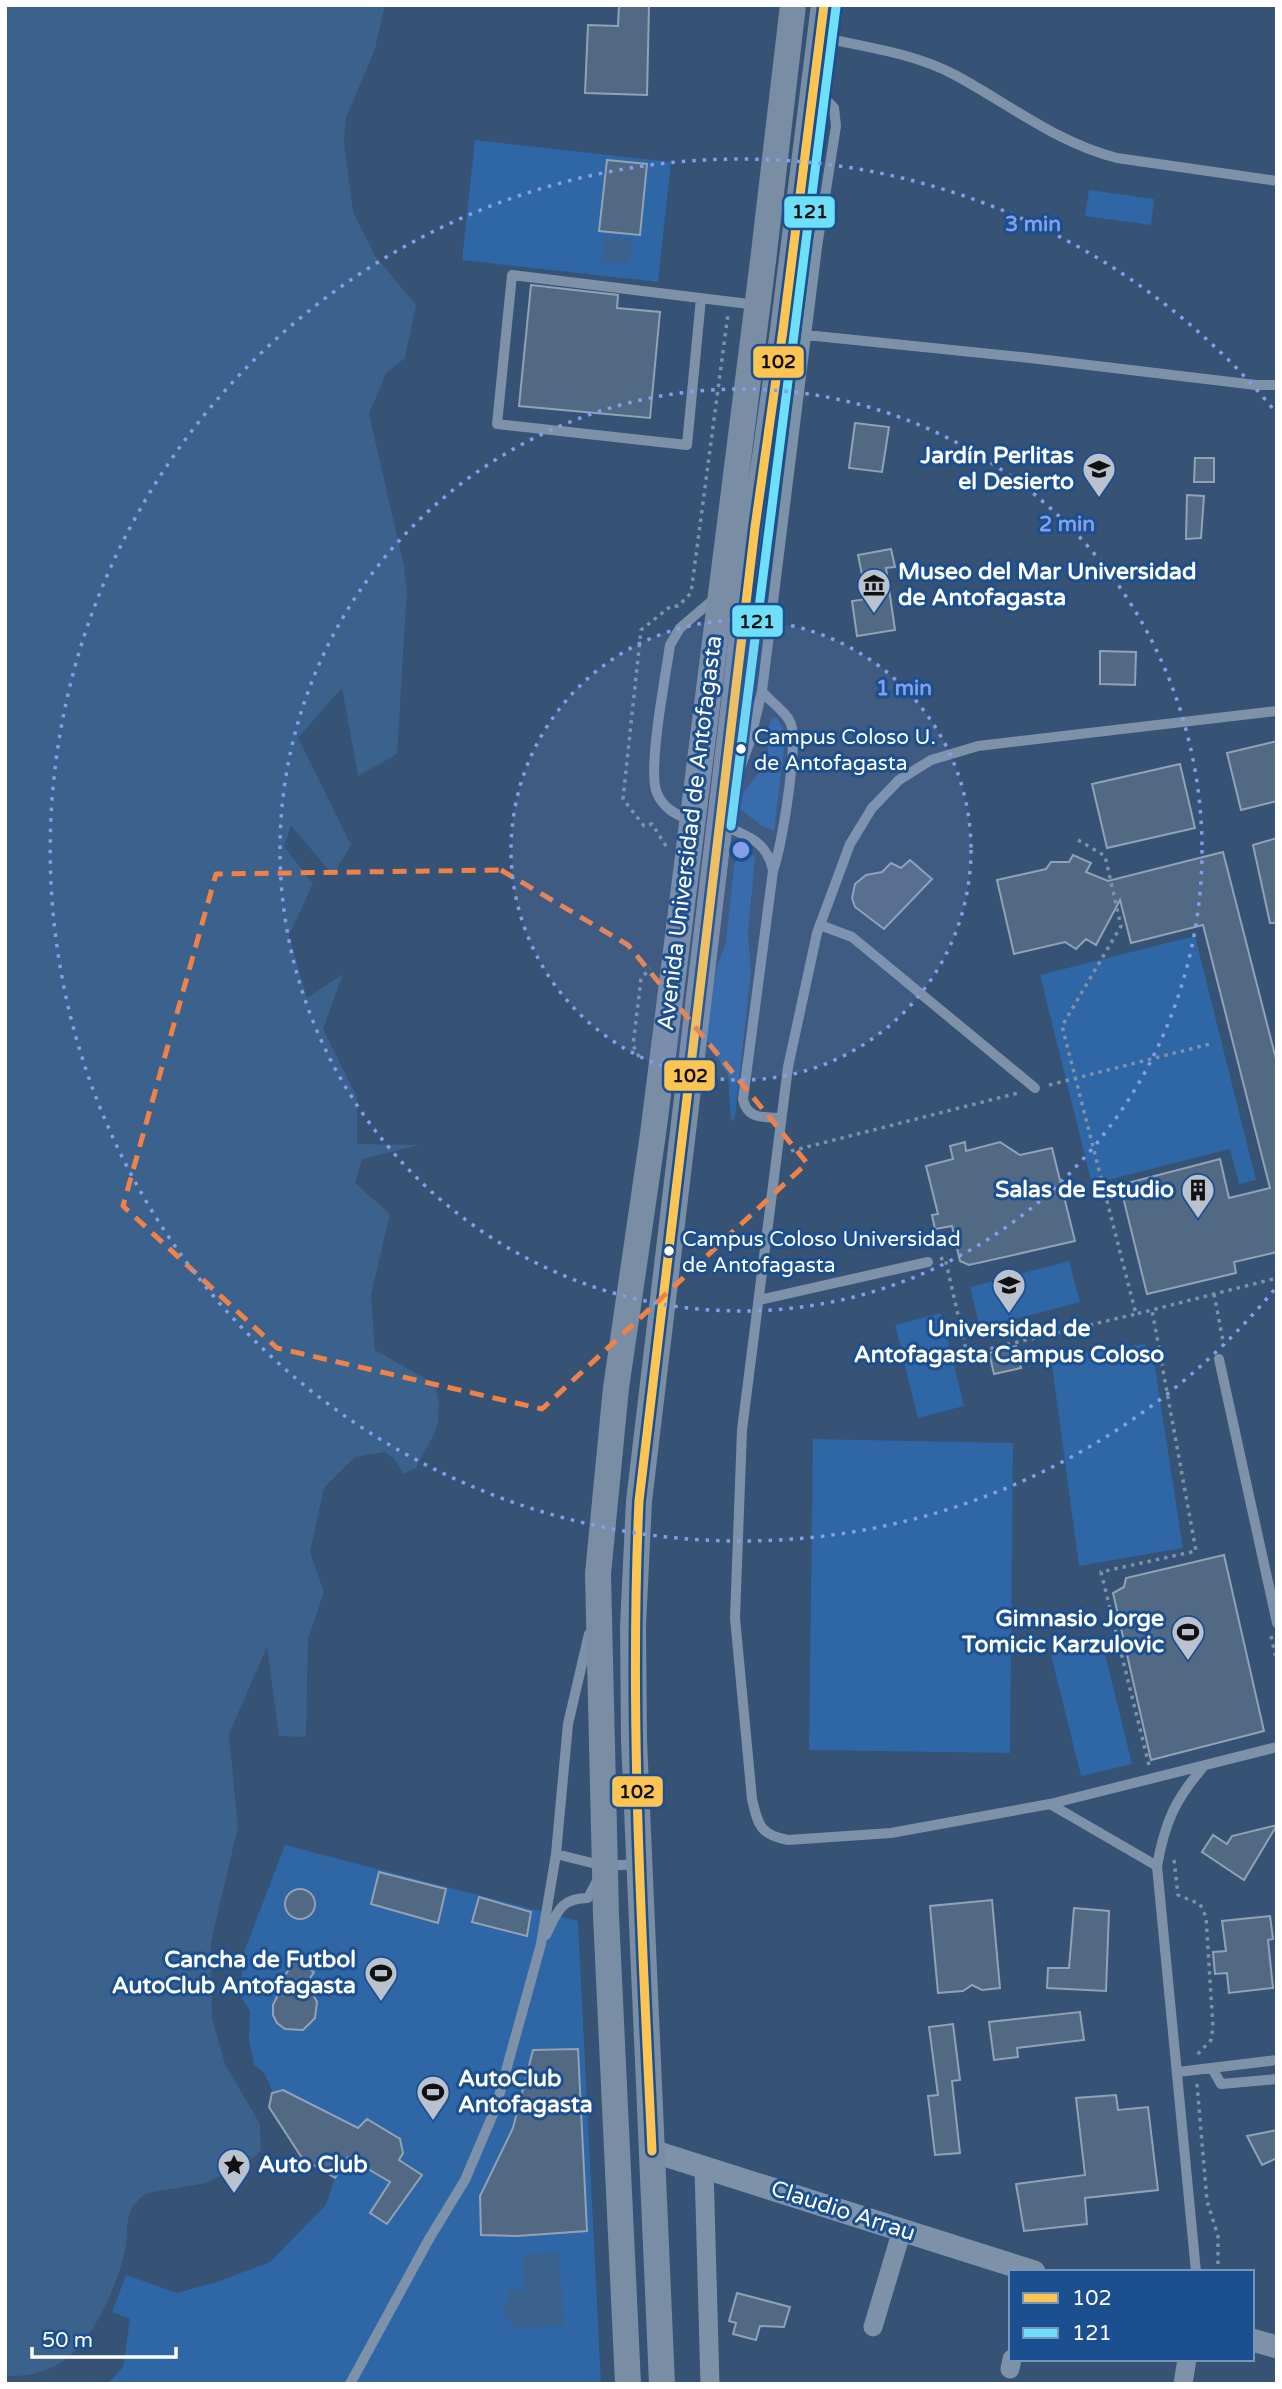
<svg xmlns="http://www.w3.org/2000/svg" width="1282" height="2389" viewBox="0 0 1282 2389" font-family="'Varela Round',sans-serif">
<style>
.green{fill:#2f66a5}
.water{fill:#3b618d}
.building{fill:#526984;stroke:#92a2b6;stroke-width:2}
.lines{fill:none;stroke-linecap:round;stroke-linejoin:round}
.path{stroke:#7d92a8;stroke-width:3.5;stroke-dasharray:3.5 5;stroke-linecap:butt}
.service{stroke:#7d92a8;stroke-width:10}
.minor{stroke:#7d92a8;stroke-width:19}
.tertiary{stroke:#7d92a8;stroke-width:23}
.secondary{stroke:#798da4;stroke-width:26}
.bus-1-casing{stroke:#1b4f8f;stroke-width:14}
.bus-2-casing{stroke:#1b4f8f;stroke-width:14}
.bus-1{stroke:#fcc553;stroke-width:9}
.bus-2{stroke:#6ddff8;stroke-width:9}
.marked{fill:none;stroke:#ee8249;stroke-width:5;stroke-dasharray:14 9;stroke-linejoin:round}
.ring{fill:none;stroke:#839eea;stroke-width:3.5;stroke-dasharray:3.5 7}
.bus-dot{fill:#fff;stroke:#1b4f8f;stroke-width:2.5}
.labels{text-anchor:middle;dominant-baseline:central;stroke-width:6;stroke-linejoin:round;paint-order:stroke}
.bus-label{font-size:21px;fill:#fff;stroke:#1b4f8f;text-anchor:start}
.poi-label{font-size:23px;font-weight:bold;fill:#fff;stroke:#1b4f8f;text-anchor:end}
.street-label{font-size:23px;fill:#fff;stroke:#1b4f8f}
.centre{fill:#839eea;stroke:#1b4f8f;stroke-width:3.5}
.ring-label{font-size:21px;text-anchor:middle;font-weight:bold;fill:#839eea;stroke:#1b4f8f;stroke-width:6;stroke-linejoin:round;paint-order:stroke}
.line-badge{stroke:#1b4f8f;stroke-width:2.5}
.pale-badge-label{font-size:19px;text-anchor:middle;font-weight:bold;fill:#111}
</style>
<rect width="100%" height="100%" fill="#365274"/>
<path class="green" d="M475,140L671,162L658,282L462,260Z
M1089,190L1154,199L1151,225L1085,216Z
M772,717L777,718L786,734L774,831L762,826L740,809L743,793L765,765L768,754L767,732Z
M747,850L755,858L748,934L751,971L735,1117L731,1122L728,1075L706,1038L716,969L726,942L734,865L741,852Z
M1195,936L1256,1180L1239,1184L1230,1149L1092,1184L1040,975Z
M1069,1261L1080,1302L980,1328L970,1287Z
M941,1313L964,1406L918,1418L895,1325Z
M1145,1344L1153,1355L1183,1548L1079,1566L1051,1358Z
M813,1439L1013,1443L1010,1753L809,1750Z
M1102,1642L1132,1764L1081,1776L1051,1655Z
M285,1845L578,1921L601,2384H107L123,2367L130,2319L112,2312L126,2275L177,2293L217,2282L270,2262L326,2205L335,2178L302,2158L269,2107L272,2090L264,2073L254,2065L249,2039L250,2011L240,1995L244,1952Z"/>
<path class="water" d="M5,5H385L375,49L346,118L344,142L353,212L376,257L416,305L405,358L386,373L369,414L404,566L407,591L397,754L358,776L342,688L298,738L351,845L333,875L291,826L284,846L313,884L289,935L307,998L343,974L323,1029L357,1097V1144L420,1145L362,1159L355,1183L390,1214L371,1295L375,1350L435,1384L439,1402L438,1423L434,1434L416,1468L404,1474L394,1459L385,1452L355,1457L324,1488L310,1552L324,1592L308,1639L306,1737L279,1736L267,1647L229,1734L238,1827L211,1942L212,2018L225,2064L260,2124L261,2150L251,2160L207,2183L148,2193C120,2210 131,2228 124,2255C115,2291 89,2351 53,2367C38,2374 22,2377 5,2376Z
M604,236L632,239L629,264L603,261Z
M558,2252L564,2325L519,2328C509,2323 505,2316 503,2305L508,2304V2291L524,2289L522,2255Z"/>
<path class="building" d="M619,5H649L647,95L585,93L588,25L618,26Z
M607,160L647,164L640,235L599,231Z
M531,285L618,295L617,308L660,312L650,418L519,406Z
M855,423L889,427L882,472L849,468Z
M1195,458H1214V482H1194Z
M1187,495L1204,496L1201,538L1186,539Z
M891,549L895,567L886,568L895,630L857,636L852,601L867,599L858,555Z
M1100,651L1136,652L1135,685L1100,684Z
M1277,741V801L1241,810L1227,753Z
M1180,764L1195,828L1107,848L1092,784Z
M1277,838V923H1270L1253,845Z
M1223,852L1277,1063V1252L1234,1262L1236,1273L1147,1294L1120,1185L1220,1159L1229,1198L1270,1188L1203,925L1131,943L1120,900L1096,945L1086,939L1076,949L1065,942L1014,954L997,880L1046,869L1051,862H1069L1073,855L1091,863L1086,872L1108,881Z
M910,860L932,879L884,929L855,907L852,898L855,884L866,875L882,872L891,863L901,868Z
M965,1142L966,1151L1000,1142L1020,1155L1052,1148L1075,1241L969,1265L960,1261L952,1226L935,1229L932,1215L938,1214L926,1166L953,1159L950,1146Z
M1016,1346L1021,1368L994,1374L989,1353Z
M1224,1555L1264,1731L1151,1760L1113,1593L1124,1587L1126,1578Z
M1277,1825L1244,1880L1202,1852L1213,1835L1227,1844L1232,1836Z
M379,1872L446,1889L438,1923L371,1904Z
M285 1904a15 15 0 1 1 30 0a15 15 0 1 1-30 0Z
M479,1897L531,1912L527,1936L472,1922Z
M992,1900L1000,1988L982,1990L972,1985L963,1991L938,1993L930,1906Z
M1074,1908L1109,1911L1106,1991L1047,1988L1048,1968H1069Z
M1270,1916L1273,1939L1268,1940L1273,1988L1229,1993L1227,1973L1215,1974L1213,1952L1226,1951L1222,1921Z
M295,1961L314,1972L305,1986L313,1994L317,2002L315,2018L303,2030L285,2029L277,2023L273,2015V2005L281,1988L278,1985Z
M1080,2012L1084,2040L1017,2048L1018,2057L994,2060L989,2022Z
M953,2024L960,2080L952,2081L960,2153L935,2155L928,2096L938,2095L929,2027Z
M578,2049L587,2231L517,2236L481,2235L480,2196L513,2128L533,2050Z
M283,2090L358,2128L367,2119L400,2139L403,2153L399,2160L422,2175L387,2224L370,2213L390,2182L348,2157L335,2178L302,2158L269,2107L272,2093Z
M1116,2095L1118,2110L1148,2107L1158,2190L1085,2198L1087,2224L1024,2231L1016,2184L1085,2175L1076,2098Z
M1277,2130V2158L1262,2165L1247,2136Z
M737,2293L790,2307L784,2327L760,2326L756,2340L733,2334L736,2323L729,2321Z"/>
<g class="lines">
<path class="path" d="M1078,840L1105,856L1121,926L1062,1026L1136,1314L1277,1278
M666,846L652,824L644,826L623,799L641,630L671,606H678L691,593L728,314
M639,1057L633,1045L641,979L650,968
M1049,1085L1210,1044
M791,1151L1018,1093
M940,1259L945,1258L967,1354L1136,1314
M1214,1294L1224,1346
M1271,1636L1277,1662
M1149,1765L1101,1572L1196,1551L1152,1310
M1174,1860L1178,1895L1200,1904L1206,1917L1213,2027L1211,2040L1196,2056
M1197,2084L1207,2201L1218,2236V2272"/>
<path class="service" d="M820,37C865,47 914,53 955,75C1009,104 1057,143 1117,158L1277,181
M701,298L687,445L497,424L512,275L757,305
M806,335L1030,358L1256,385H1277
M762,691C770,702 786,711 791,724C798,749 782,844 773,871L743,1099C747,1120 765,1117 781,1118
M1277,711L978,746L931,760L899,780L872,808L850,844L817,933L788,1067L742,1430L735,1618L752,1799C758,1825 760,1835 788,1840L891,1833L1050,1804L1277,1747
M735,782L750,741L762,691L817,247L836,126L834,108L816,89
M690,820C675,814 663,808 657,793C647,771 666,674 670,645L680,628L714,599
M722,825C746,835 767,841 773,870
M820,925L852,937L1035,1088
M759,1300L928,1262
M1219,1359L1277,1623
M1050,1804L1157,1866
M556,1854L604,1866L638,1864
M546,1935C557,1913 560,1898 588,1898L598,1879
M1212,2068L1221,2084L1277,2079
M1178,2072L1277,2060
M1196,2272L1157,1866C1165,1822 1175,1799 1205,1765
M350,2384L429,2239L465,2180L496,2107L541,1944L556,1854L568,1724L589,1634"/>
<path class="minor" d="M704,2168L710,2384
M873,2327L902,2230
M1010,2369L1012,2359
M1183,2384L1187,2359"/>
<path class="tertiary" d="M652,2151L1034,2272
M1252,2340L1277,2347"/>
<path class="secondary" d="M628,2384L606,1915L598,1574L616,1388L653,1134L763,261L793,5
M662,2384L634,1740L633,1626L639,1501L755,527L783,330L824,5"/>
<defs>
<path id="bus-1" d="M652,2151C642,1934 629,1718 639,1501L755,527L783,330L824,5"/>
<path id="bus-2" d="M731,826L836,7"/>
</defs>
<use href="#bus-1" class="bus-1-casing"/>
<use href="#bus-2" class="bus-2-casing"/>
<use href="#bus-1" class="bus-1"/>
<use href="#bus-2" class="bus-2"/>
</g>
<path class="marked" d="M501,870L628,945L807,1163L542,1409L277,1348L123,1206L216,874Z"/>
<circle cx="741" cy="850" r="230" fill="#839eea" fill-opacity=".12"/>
<g class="ring">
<circle cx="741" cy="850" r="230"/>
<circle cx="741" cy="850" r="461"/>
<path d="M1274 1290A691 691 0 1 1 1274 410"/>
</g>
<defs>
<symbol id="school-pin" viewBox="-11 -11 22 30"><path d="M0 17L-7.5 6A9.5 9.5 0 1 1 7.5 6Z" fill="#b9c2ce" stroke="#1b4f8f"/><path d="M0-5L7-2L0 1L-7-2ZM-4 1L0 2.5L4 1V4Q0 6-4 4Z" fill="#111"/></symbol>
<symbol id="museum-pin" viewBox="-11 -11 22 30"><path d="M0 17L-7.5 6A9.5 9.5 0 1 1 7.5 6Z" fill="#b9c2ce" stroke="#1b4f8f"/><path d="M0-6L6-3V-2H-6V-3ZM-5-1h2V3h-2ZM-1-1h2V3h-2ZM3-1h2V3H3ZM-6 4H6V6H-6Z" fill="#111"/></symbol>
<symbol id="building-pin" viewBox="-11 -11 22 30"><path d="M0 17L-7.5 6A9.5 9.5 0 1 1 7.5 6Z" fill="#b9c2ce" stroke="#1b4f8f"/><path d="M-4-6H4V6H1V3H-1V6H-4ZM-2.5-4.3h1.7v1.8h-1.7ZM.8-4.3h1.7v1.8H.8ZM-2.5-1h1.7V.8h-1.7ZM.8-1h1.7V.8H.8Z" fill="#111"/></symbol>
<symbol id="university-pin" viewBox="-11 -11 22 30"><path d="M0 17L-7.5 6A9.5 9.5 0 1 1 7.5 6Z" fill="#b9c2ce" stroke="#1b4f8f"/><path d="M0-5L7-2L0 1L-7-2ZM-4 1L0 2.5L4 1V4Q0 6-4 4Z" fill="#111"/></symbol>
<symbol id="stadium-pin" viewBox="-11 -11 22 30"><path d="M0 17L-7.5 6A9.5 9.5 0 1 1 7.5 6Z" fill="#b9c2ce" stroke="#1b4f8f"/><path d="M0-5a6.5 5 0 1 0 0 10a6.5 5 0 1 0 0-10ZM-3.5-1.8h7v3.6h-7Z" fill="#111"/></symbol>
<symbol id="sight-pin" viewBox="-11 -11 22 30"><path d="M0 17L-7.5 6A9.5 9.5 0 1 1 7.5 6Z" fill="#b9c2ce" stroke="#1b4f8f"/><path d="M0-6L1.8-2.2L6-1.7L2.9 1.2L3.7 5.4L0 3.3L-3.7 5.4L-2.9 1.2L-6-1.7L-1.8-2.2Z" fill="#111"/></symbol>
</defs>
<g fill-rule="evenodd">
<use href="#school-pin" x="1080" y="450" width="38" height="52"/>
<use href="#museum-pin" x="855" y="566" width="38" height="52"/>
<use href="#building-pin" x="1179" y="1171" width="38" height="52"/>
<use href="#university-pin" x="990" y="1266" width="38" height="52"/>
<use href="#stadium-pin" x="1169" y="1613" width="38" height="52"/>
<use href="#stadium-pin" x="362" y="1954" width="38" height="52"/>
<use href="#stadium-pin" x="414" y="2073" width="38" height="52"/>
<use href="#sight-pin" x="215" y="2146" width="38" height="52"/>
</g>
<g class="bus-dot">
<circle cx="741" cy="749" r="6"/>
<circle cx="669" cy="1251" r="6"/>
</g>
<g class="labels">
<g class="bus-label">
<text x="754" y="737">Campus Coloso U.<tspan x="754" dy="26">de Antofagasta</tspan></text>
<text x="682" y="1239">Campus Coloso Universidad<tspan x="682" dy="26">de Antofagasta</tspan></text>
</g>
<g class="poi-label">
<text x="1074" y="456">Jardín Perlitas<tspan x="1074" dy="26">el Desierto</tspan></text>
<text x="898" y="572" text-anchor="start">Museo del Mar Universidad<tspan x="898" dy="26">de Antofagasta</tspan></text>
<text x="1174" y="1190">Salas de Estudio</text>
<text x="1009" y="1329" text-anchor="middle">Universidad de<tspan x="1009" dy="26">Antofagasta Campus Coloso</tspan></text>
<text x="1164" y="1619">Gimnasio Jorge<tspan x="1164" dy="26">Tomicic Karzulovic</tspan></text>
<text x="356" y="1960">Cancha de Futbol<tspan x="356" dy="26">AutoClub Antofagasta</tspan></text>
<text x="458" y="2079" text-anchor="start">AutoClub<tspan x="458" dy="26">Antofagasta</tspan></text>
<text x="258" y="2165" text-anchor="start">Auto Club</text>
</g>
<g class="street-label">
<text transform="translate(690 833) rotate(-83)">Avenida Universidad de Antofagasta</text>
<text transform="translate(843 2211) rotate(18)">Claudio Arrau</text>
</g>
</g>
<circle cx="741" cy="850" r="10" class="centre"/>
<g class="ring-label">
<text x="1033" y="231">3 min</text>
<text x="1067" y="531">2 min</text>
<text x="904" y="695">1 min</text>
</g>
<g class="line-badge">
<rect x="783" y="195" width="53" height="34" rx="7" fill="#6ddff8"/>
<rect x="752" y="345" width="53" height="34" rx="7" fill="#fcc553"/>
<rect x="731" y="604" width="53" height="34" rx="7" fill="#6ddff8"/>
<rect x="663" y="1059" width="53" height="33" rx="7" fill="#fcc553"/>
<rect x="611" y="1775" width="53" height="33" rx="7" fill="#fcc553"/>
</g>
<g class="pale-badge-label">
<text x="810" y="218">121</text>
<text x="778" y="368">102</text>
<text x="757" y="628">121</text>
<text x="690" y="1082">102</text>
<text x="637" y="1798">102</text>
</g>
<rect width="1282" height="2389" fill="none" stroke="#ffffff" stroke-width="14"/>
<rect x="1009" y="2270" width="245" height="91" fill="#1b4f8f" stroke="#7695bc" stroke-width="2"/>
<rect x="1023" y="2293" width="35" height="10" fill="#fcc553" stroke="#7695bc" stroke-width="2"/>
<text x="1072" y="2305" font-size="21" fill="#ffffff">102</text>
<rect x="1023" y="2328" width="35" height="10" fill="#6ddff8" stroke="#7695bc" stroke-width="2"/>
<text x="1072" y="2340" font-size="21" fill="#ffffff">121</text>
<path d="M32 2347v10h144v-10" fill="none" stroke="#ffffff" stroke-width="3.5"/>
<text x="42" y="2347" font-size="21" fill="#ffffff" stroke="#1b4f8f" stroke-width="5" paint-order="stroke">50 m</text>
</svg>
